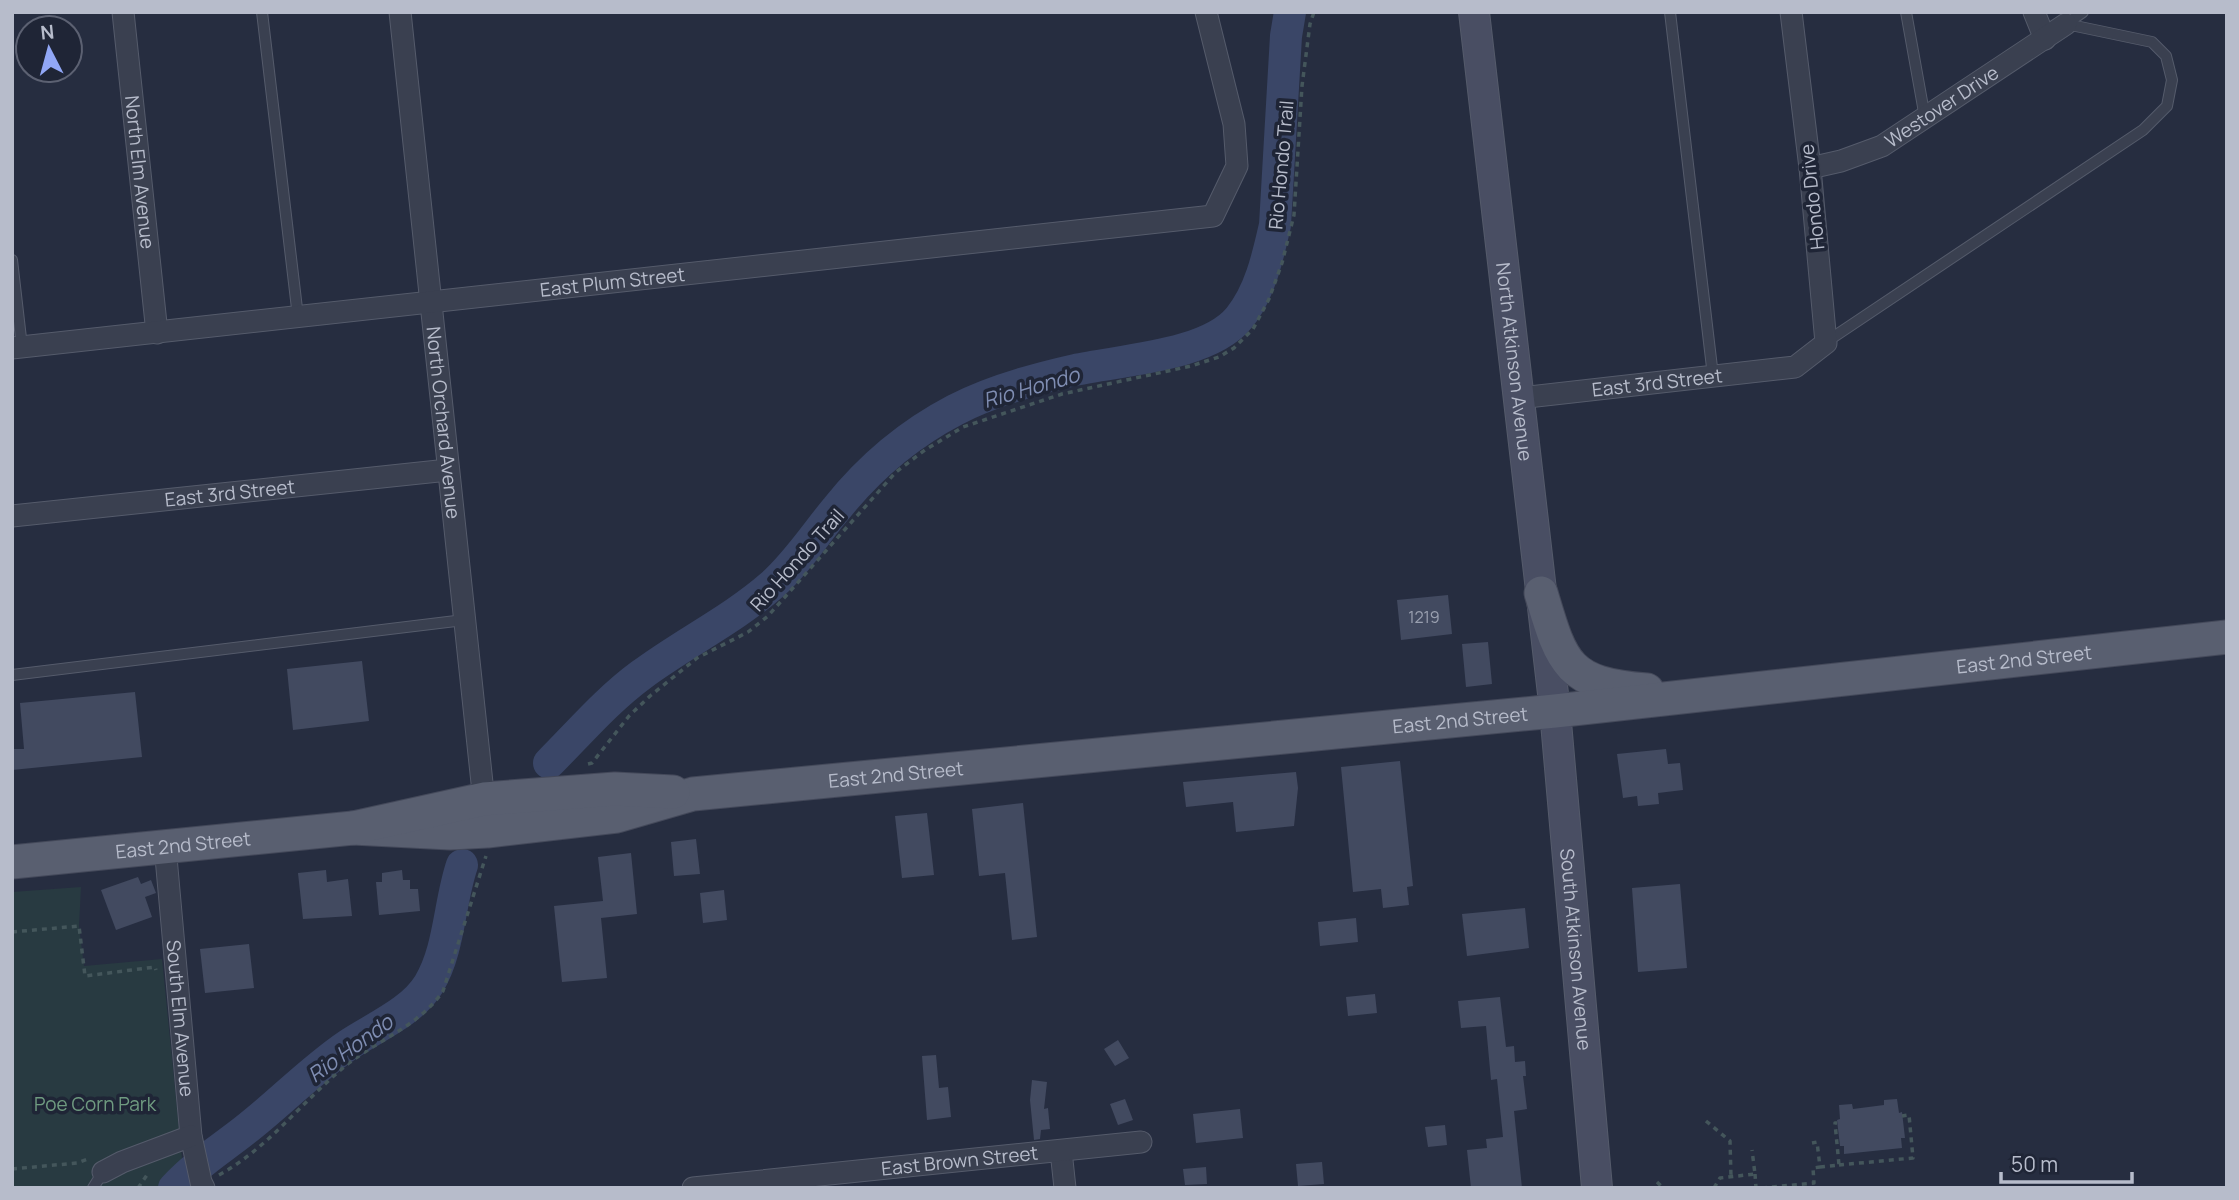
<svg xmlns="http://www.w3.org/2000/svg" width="2239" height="1200" viewBox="0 0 2239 1200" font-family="Manrope,sans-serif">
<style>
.green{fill:#283a41}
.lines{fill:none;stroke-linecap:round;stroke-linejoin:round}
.river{stroke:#3a4667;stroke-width:32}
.building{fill:#424a60}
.lane-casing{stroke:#555b6b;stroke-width:12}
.street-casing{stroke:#555b6b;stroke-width:23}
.secondary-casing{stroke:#555b6b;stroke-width:32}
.primary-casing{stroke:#44495a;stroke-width:35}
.path{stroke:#44565b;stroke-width:3.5;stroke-dasharray:5 5;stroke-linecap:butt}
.lane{stroke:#3a4050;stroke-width:10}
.street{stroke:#3a4050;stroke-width:21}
.secondary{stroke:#494e63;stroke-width:30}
.primary{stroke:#595f70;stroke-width:33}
.labels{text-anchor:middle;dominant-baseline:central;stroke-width:7;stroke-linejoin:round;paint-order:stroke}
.number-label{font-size:16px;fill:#9aa0b0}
.street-label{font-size:19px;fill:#b7bccb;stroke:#1f2536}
.park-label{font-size:19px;fill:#6f9b80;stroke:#1f2536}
.water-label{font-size:21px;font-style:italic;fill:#7f8db2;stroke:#1f2536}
</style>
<rect width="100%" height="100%" fill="#262d40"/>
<path class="green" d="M81,887L79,926L84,966L162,959L184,1178L174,1188H12V892Z"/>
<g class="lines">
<path class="river" d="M549,763C579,733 607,700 641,675C684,643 732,620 772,585C797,563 816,533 837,508C869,468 909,434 955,410C991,391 1035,379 1075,370C1121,360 1208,356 1239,318C1260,293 1268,256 1275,225L1286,36L1290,12
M174,1188C195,1165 221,1149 245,1130C280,1103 311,1070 348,1045C375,1027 412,1012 429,984C450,949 449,903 462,865"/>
</g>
<path class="building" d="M1448,595L1452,634L1401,640L1397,600Z
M1488,642L1492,684L1466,687L1462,644Z
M362,661L369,721L293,730L287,669Z
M135,692L142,757L12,770V749H24L20,703Z
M1666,749L1668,764L1680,763L1683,790L1658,793L1659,804L1638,806L1637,796L1623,798L1617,754Z
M1400,761L1413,886L1407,887L1409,905L1383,908L1381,889L1353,892L1341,767Z
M1296,772L1298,788L1294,826L1236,832L1233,802L1186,807L1183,782Z
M1023,803L1037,937L1012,940L1005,873L979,876L972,809Z
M927,813L934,875L902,878L895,816Z
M696,839L700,874L674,876L671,842Z
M631,853L637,914L601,918L607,978L562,982L554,906L603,901L598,857Z
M326,870L327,882L348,879L352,916L303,919L298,873Z
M402,870L403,880H410V889H418L420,911L379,915L376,882H382V873Z
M138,877L141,884L151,880L156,893L145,897L152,917L116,930L101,890Z
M1680,884L1687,968L1638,972L1632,888Z
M724,890L727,920L703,923L700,893Z
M1525,908L1529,948L1467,956L1462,914Z
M1356,918L1358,942L1320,946L1318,922Z
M249,944L254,988L205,993L200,949Z
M1375,994L1377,1013L1348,1016L1346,997Z
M1500,997L1506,1047L1514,1046L1515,1062L1525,1061L1526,1076H1523L1527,1109L1514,1111L1522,1188H1471L1467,1150L1487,1148L1486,1139L1503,1137L1497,1079L1491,1080L1486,1026L1461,1028L1458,1001Z
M1118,1040L1129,1058L1115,1066L1104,1049Z
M936,1055L939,1088L948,1087L951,1117L927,1120L922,1056Z
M1032,1080L1047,1082L1044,1109L1048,1108L1050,1129L1041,1130L1040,1139L1034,1140L1030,1100Z
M1125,1099L1133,1120L1118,1125L1110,1104Z
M1897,1099L1899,1113L1902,1112L1905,1138H1901L1902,1148L1844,1154V1146H1840L1837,1120L1840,1119L1839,1105L1852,1104L1853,1109L1884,1105V1100Z
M1240,1109L1243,1138L1196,1143L1193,1114Z
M1445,1125L1447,1145L1428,1147L1425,1127Z
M1322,1162L1324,1184L1298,1186L1296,1164Z
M1206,1167L1207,1184L1185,1185L1183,1169Z"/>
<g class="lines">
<defs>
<path id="lane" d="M262,12L298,317
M1670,12L1713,376
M1906,12L1925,118
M2066,24L2083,12
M12,260L22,347
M1826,342L2143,130L2167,106L2172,80L2166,56L2152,42L2066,24
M12,675L464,620
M93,1188L103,1172"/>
<g id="street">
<path id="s1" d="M123,12L157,333"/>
<path id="s2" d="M400,12L485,811"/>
<path d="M2034,12L2045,39"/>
<path id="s3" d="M1810,168L1841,161L1882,146L2066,24"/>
<path id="s4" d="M12,348L1213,216L1237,166L1234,124L1206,12"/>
<path id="s5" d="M1520,398L1795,367L1826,343L1810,168L1791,12"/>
<path id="s6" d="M12,516L448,470"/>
<path id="s7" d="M165,846L191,1136L201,1182L204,1188"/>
<path d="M1061,1151L1065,1188"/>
<path d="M103,1172L122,1162L191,1136"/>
<path id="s8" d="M693,1188L1141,1142"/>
</g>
<g id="secondary">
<path id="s9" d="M1474,12L1555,711L1597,1188"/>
</g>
<g id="primary">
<path d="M1541,593C1562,664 1567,684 1647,690"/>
<path id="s10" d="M353,828L450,833L487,831L617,816L693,794L1555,711L2227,637"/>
<path id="s11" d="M12,862L353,828L484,799L615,789L673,792"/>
</g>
</defs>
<use href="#lane" class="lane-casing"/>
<use href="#street" class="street-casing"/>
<use href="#secondary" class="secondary-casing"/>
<use href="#primary" class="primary-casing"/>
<path class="path" d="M588,764L592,763L629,716L650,696L697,658L748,632L768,616L896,472L925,450L963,427L1062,394L1191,366L1219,357L1234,348L1253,329L1269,299L1282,263L1294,215L1302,86L1310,24L1314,12
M12,932L79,926L85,976L155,967L156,970
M1706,1121L1730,1141L1731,1177
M1839,1165L1913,1158L1909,1115L1902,1116
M1820,1167L1839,1165L1835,1123H1837
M12,1169L77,1163L88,1159
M1755,1174L1756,1188
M219,1175C270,1147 304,1099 349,1063C380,1039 420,1025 443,991L486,856
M1657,1182L1663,1188
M138,1188L149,1172
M1714,1188L1720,1178L1755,1174L1752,1150
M1762,1188L1814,1183L1813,1168L1820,1167L1817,1142L1812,1143"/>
<use href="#lane" class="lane"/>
<use href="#street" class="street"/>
<use href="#secondary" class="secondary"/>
<use href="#primary" class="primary"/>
</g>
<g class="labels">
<g class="number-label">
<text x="1424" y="617">1219</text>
</g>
<g class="street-label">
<text stroke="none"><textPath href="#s3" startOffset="147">Westover Drive</textPath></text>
<text transform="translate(1281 165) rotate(-85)">Rio Hondo Trail</text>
<text stroke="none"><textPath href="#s1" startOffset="161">North Elm Avenue</textPath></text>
<text transform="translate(1812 197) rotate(-96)">Hondo Drive</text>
<text stroke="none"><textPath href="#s4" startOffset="604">East Plum Street</textPath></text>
<text stroke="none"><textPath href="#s9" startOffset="352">North Atkinson Avenue</textPath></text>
<text stroke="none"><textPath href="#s5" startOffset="138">East 3rd Street</textPath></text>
<text stroke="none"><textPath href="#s2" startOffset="413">North Orchard Avenue</textPath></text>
<text stroke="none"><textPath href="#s6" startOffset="219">East 3rd Street</textPath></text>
<text transform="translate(797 560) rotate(-48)">Rio Hondo Trail</text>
<text stroke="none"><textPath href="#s10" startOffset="1682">East 2nd Street</textPath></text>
<text stroke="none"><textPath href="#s10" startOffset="1115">East 2nd Street</textPath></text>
<text stroke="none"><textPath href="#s10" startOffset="548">East 2nd Street</textPath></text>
<text stroke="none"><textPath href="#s11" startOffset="172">East 2nd Street</textPath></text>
<text stroke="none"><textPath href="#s9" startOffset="943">South Atkinson Avenue</textPath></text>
<text stroke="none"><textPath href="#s7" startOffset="173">South Elm Avenue</textPath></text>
<text stroke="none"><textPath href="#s8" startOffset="268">East Brown Street</textPath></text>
</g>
<g class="park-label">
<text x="95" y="1104">Poe Corn Park</text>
</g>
<g class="water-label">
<text transform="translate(1031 387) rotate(-16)">Rio Hondo</text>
<text transform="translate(350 1048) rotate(-36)">Rio Hondo</text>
</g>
</g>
<rect width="2239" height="1200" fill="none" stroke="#b7bccb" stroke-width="28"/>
<g transform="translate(49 49) rotate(354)"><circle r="33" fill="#1f2536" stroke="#5c6172" stroke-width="2"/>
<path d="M0-5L12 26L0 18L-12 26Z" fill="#91a7f6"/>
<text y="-10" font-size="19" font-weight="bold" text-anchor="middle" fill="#b7bccb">N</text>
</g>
<path d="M2001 1172v10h131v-10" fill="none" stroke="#b7bccb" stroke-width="3.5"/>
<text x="2011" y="1172" font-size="21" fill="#b7bccb" stroke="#1f2536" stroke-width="5" paint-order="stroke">50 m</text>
</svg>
